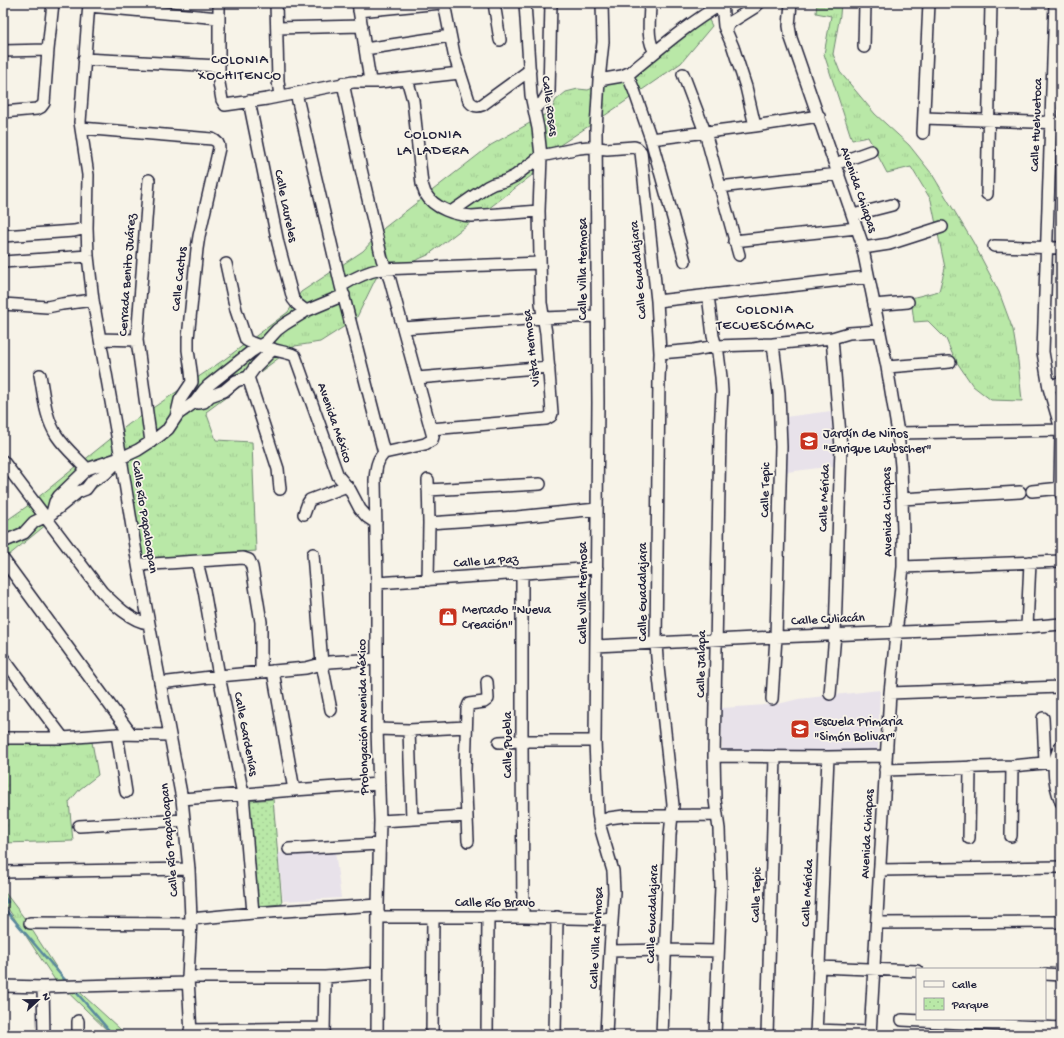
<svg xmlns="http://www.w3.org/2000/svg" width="1064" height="1038" viewBox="0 0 1064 1038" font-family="'Gochi Hand',sans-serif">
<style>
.built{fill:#e8e2ea}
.grass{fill:url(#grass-tufts);stroke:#6e8571}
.park{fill:url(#park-dots);stroke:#6e8571}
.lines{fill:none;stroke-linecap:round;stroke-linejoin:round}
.stream{stroke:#5a899d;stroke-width:2.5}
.minor-casing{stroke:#22223b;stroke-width:14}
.minor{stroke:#f7f3e8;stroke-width:11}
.labels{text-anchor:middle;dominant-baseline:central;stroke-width:3.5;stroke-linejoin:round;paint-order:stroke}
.street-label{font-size:13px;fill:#22223b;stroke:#f7f3e8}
.poi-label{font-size:13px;fill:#22223b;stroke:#f7f3e8;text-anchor:start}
.neighbourhood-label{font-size:14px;letter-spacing:1px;fill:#22223b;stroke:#f7f3e8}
</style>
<defs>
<pattern id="grass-tufts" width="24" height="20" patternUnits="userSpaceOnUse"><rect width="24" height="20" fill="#b9e8a7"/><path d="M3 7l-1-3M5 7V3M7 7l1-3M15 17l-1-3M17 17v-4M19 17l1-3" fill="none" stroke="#9fc791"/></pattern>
<pattern id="park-dots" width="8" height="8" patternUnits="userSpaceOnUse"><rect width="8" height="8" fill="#b9e8a7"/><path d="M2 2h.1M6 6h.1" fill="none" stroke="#9fc791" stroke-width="1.8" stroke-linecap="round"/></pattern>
</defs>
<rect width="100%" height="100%" fill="#f7f3e8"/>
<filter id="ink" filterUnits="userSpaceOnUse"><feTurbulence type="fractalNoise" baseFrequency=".025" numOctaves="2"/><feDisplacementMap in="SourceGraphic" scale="8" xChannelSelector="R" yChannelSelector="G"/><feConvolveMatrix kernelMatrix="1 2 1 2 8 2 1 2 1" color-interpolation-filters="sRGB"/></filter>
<g filter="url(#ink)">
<path class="built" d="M831,411L834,466L787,472L785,417Z
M880,690L878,751L722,753V708L778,704L798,699Z
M335,851L341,898L283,901L278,853Z"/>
<path class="grass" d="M817,3H841L840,15L833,54L840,72L875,114L909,145L932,174L973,242L999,292L1013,330L1018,361L1022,401L991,400L973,386L954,358L946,339L928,321L914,322L911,298L939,291L945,268L931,200L911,167L887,173L868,137L852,140L824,54L831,16L816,13Z
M707,16L712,26L681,63L607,114L560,145L544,166L428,255L376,278L356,319L320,342L295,346L206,412L216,440L252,442L256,551L143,561L127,465L58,515L3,560V523L26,507L129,424L225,359L288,312L301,292L363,251L384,228L491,145L551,111L556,100L566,92L578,89L588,90L631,72Z
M92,742L98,775L80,789L69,802L73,841L3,843V743Z
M3,890L25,919L61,975L120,1029L125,1035H112L55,980L3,901Z"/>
<path class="park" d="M273,799L282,904L258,906L249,801Z"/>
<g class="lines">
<path class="stream" d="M3,895L8,902L3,903
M3,907L65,980
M76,992L113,1035"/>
<defs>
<path id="minor" d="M89,3L80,122L88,175L87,228L88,256L93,300L121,458L138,565L182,799L189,869L191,919L188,977L191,1035
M219,3V83L222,100L225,105L267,99L353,82H379L460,73
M276,3L278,81L280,96
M358,3L370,81
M444,3L454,54L469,101C473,106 477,107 482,105L530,70
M494,3L500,40
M602,3L603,42L599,80L596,129L598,402L595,741L598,814L601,830L613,871L614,892L610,951L606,1035
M650,3C650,19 646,39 655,52
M722,3L724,26L733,47L746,87L755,126
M791,3L789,26L791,38L861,240L887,367L898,433L901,466L903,533V567L890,693L870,1035
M1055,3L1043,352L1049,388L1061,429
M89,6L219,18
M359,11L441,3
M277,28L362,26
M725,29L731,22L755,7L759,3
M864,47L865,3
M365,49L450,36
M3,51L48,50
M84,59L219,66
M627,74L634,90L651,139L685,261
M683,74L705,132L739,255
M407,79L413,100L422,184C423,187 424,190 425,193C434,209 456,215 472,216L539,211
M599,80L622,76L631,72C659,49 690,22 722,4
M343,83L361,169L382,259L390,280L403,328L433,437L432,440L425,444L384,453C376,461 376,470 375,480L377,583V729L380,821L378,905L377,1035
M296,93L341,286L384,453
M249,101L278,243L293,299L297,304L306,311
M534,109L543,102L549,92L551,3
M3,112L37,109L41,107L44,103L48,50L53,3
M924,118L1061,123
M81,128L212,139C217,141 219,143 219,148L199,236L197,249L188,338V350L191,371L192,382L180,400L176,417
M923,133L929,3
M651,139L755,126L819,116
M835,164L871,151
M149,180L137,340L151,442
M719,187L839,174
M987,194L991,3
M451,212L487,187L493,184L505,181L515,176L541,156L579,148L589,147L607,149L634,147L637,148L641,152L657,301L660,353L659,379L656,643L657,658L673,805L670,835L662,1035
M853,215L892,205
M3,236L74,231L87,228
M734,241L857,228
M994,246L1061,248
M863,248L889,244L942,227
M3,262L88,256
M226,264L236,310L246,340C255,346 280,351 291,354L295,356L338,476L350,490L360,509L367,517L376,523
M341,286C354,278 366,272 381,269L540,263
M708,295L713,336L718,353L721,377L722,392L720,434L714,756L715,800L719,829L721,886L715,1035
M657,301L868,277
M3,304L47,307L62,304L93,300
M874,305L908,302
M403,328L543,318L597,316
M100,339L137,340
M660,353L694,350L716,346L773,344L832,338L849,333L879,331
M887,367L950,362
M40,375C44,396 45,418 57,436C65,448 77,458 87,469
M248,377L278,469L280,489
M417,378L549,367
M1049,388L1061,382
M195,402L198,403L204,402L210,396L224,391L236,381L248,377L256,366L273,349
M431,429L546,419L551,416L552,413L546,333L541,303L539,211L541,156L538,128L531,95L525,3
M898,433L1061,430
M1061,433L1060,488L1061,494
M3,461L102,592C113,603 132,622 148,623
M428,480L429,523L428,580
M428,490L540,484
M1032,491L1061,488
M902,499L1020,492
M52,513L55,502L59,496L87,469L120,458
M304,514L308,503L310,500L347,486
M429,523L517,517L597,509
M3,542L24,533L34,522L51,514L78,492L86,489L92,481L105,474L121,458L138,450L158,437L168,429L178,414L195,402L204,390L209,385L252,351L266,342L277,330L285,324L306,311L344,295
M313,554L322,664L331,710
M3,559L131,734
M197,562L204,590L219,676L243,794L253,913
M138,565L243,558L249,560L252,567L261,622V672
M903,567L1061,561
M522,573V741L523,917
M377,583L597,568
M1027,627L1030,562
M596,646L776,637L1027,627L1061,624
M3,658L63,738
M273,671L294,790
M160,683L219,676L306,668L329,662L377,659
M890,693L1061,687
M830,694L835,634L841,447L832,338
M772,699L776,637L781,447L779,393L773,344
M1043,718L1045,762
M377,729L409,730L466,727
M409,730L412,819
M117,734L126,792
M3,738H63L117,734L170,735
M499,742L522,741H595
M1061,745C1050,763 1054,784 1061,802
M714,756L828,757L886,756
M885,770L1012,766L1054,762
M182,799L294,790L379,784
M380,821L467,816
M599,822L609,818L624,816L717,815
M79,826L184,820
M1011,836L1012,766
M969,838L970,767
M468,841L465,770L467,709L469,704L484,702L488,699L487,682
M289,849L379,844
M880,870L1061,867
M3,872L189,869
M378,917H523L612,919
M191,919L253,913L378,905
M30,923L190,924
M877,923L1061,922
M610,951L666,950L718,951
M819,967L917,971
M1045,974L1061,975
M188,977H325L377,973
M3,986L43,987L188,983
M43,987L44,1035
M902,1020L1061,1028
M78,1021V1035
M190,1030L324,1028
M816,1030L870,1032
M324,1034L325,977
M432,1035L433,917
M487,1035L488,917
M555,1035L557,917
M767,1035L775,757
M816,1035L828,757"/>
</defs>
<use href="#minor" class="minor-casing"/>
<use href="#minor" class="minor"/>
</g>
</g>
<defs>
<symbol id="school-square" viewBox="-11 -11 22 22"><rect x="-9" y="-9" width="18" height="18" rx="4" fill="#c8321e" stroke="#f7f3e8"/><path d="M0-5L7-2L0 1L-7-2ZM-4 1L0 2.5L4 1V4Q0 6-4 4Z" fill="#fff"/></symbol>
<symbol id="shop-square" viewBox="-11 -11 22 22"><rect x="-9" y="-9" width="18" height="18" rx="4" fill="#c8321e" stroke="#f7f3e8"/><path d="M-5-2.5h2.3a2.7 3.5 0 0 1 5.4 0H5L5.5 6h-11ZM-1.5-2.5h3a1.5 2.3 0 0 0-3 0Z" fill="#fff"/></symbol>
</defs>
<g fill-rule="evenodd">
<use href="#school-square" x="798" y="430" width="22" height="22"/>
<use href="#shop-square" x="437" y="606" width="22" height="22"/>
<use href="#school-square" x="789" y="718" width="22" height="22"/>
</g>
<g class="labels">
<g class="street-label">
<text transform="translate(549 106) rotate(82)">Calle Rosas</text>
<text transform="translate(1037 125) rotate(-88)">Calle Huehuetoca</text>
<text transform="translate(858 190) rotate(71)">Avenida Chiapas</text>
<text transform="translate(285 206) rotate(78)">Calle Laureles</text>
<text transform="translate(583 269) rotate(-90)">Calle Villa Hermosa</text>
<text transform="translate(639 270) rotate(-95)">Calle Guadalajara</text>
<text transform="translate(128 275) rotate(-86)">Cerrada Benito Juárez</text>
<text transform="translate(180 279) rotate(-84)">Calle Cactus</text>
<text transform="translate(532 348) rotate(-97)">Vista Hermosa</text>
<text transform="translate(334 423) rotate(71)">Avenida México</text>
<text transform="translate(766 490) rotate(-89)">Calle Tepic</text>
<text transform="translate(825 498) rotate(-88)">Calle Mérida</text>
<text transform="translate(888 512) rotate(-91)">Avenida Chiapas</text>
<text transform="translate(144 517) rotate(81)">Calle Río Papaloapan</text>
<text transform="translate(486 562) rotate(-4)">Calle La Paz</text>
<text transform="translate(643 592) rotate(-90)">Calle Guadalajara</text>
<text transform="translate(583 593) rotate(-90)">Calle Villa Hermosa</text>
<text transform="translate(828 620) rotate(-3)">Calle Culiacán</text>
<text transform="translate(702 664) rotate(-89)">Calle Jalapa</text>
<text transform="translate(364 717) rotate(-91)">Prolongación Avenida México</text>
<text transform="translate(245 734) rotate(79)">Calle Gardenías</text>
<text transform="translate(508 745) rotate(-90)">Calle Puebla</text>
<text transform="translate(868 834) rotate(-87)">Avenida Chiapas</text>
<text transform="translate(170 840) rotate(-95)">Calle Río Papaloapan</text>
<text transform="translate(808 893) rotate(-87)">Calle Mérida</text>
<text transform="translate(757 895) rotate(-88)">Calle Tepic</text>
<text x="495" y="903">Calle Río Bravo</text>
<text transform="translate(653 914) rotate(-88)">Calle Guadalajara</text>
<text transform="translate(597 938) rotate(-87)">Calle Villa Hermosa</text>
</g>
<g class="poi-label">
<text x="823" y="434">Jardín de Niños<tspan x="823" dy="15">"Enrique Laubscher"</tspan></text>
<text x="462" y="610">Mercado "Nueva<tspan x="462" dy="15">Creación"</tspan></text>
<text x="814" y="722">Escuela Primaria<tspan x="814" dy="15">"Simón Bolivar"</tspan></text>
</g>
<g class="neighbourhood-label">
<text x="240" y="60">COLONIA<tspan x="240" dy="16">XOCHITENCO</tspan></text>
<text x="433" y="135">COLONIA<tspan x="433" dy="16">LA LADERA</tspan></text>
<text x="765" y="310">COLONIA<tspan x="765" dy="16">TECUESCÓMAC</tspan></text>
</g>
</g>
<rect width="1064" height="1038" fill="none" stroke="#f7f3e8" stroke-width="16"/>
<rect x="8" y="8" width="1048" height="1022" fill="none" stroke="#22223b" stroke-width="1.5" filter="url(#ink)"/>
<rect x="916" y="968" width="130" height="52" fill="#f7f3e8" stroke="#a29fa3"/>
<rect x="924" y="981" width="20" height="6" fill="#f7f3e8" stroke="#a29fa3"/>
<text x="952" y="988" font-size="12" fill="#22223b">Calle</text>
<rect x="924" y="998" width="20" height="12" fill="url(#park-dots)" stroke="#a29fa3"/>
<text x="952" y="1008" font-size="12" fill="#22223b">Parque</text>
<g transform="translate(38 1000) rotate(68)" stroke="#f7f3e8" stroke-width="3" paint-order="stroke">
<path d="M0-3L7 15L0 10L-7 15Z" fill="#22223b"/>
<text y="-6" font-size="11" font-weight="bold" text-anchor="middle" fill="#22223b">N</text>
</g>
</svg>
